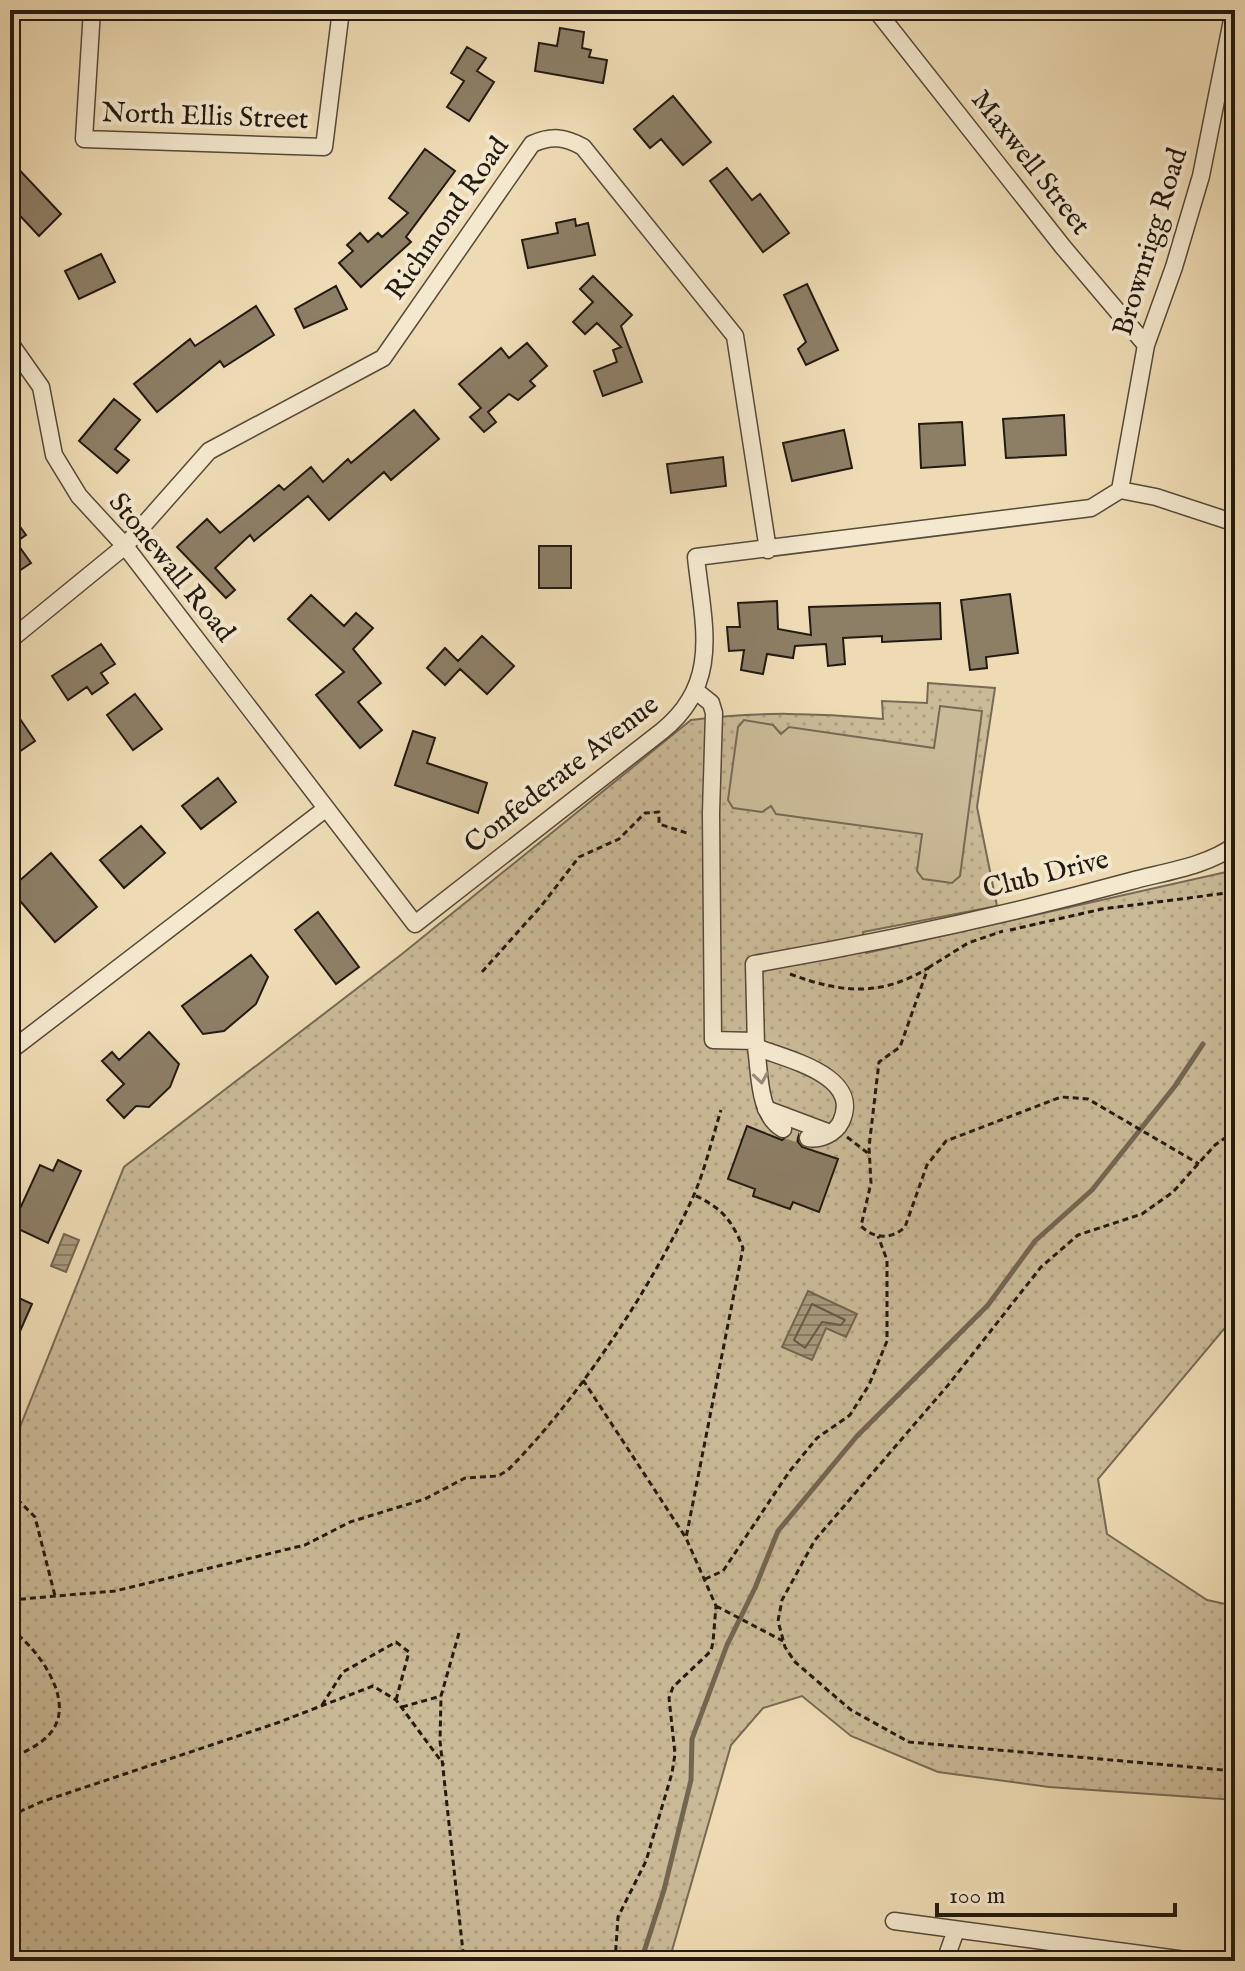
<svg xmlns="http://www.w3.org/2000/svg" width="1245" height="1971" viewBox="0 0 1245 1971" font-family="'IM FELL English',serif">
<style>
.grass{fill:url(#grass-dots);stroke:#776a55;stroke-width:2}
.park{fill:#cbba98;stroke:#776a55;stroke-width:2}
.water{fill:url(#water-rules);stroke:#736652;stroke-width:2}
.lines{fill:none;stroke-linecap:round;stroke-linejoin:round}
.shore{stroke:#665a48;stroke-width:2}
.stream{stroke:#736652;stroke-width:5}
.building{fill:#8d7e66;stroke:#231a12;stroke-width:2}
.minor-tunnel{stroke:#c5b494;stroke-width:16;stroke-dasharray:16 8;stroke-linecap:butt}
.minor-casing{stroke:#564a3a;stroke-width:19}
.path{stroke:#231a12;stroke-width:3;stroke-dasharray:6 4;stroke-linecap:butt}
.minor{stroke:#f4e8ce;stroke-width:16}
.oneway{stroke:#968b79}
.labels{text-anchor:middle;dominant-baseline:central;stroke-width:8;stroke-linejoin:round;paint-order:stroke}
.street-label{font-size:28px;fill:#231a12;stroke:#f4e8ce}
</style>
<defs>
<pattern id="grass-dots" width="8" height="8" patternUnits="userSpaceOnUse" patternTransform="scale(2)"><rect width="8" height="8" fill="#cbba98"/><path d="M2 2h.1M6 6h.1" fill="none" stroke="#ae9f82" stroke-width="1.8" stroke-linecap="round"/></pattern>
<pattern id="water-rules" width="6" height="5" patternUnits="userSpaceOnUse" patternTransform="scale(2)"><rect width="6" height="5" fill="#a9997d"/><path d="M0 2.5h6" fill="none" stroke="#897c65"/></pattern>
</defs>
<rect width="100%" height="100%" fill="#eedbb4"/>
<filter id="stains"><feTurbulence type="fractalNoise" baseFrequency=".0025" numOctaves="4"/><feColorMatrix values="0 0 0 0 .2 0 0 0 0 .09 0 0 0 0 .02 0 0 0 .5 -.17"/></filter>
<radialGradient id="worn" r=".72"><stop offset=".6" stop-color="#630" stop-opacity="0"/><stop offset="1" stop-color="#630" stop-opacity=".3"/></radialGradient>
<path class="grass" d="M928,683L995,688L977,807L997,906L863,932L866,953L1235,870V1316L1098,1479L1107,1534L1207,1600L1235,1606V1800L1049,1787L938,1772L851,1736L802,1696L763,1708L731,1745L669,1961H10V1452L124,1167L402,954L691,720C756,711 818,713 883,719L882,701L927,703Z"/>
<path class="park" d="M940,706L982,711L960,876L952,883L923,879L917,871L922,834L776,814L771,806L762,812L733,808L728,800L738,727L744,720L773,725L781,734L789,727L934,748Z"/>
<path class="water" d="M64,1234L79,1240L66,1272L51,1266Z
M808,1291L857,1314L846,1337L826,1328L812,1360L782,1347Z"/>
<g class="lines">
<path class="shore" d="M812,1304L845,1320L841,1325L822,1322L805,1348L794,1340Z"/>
<path class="stream" d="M641,1961L664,1890L691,1780L692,1739L727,1645L755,1588L778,1531L857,1436L988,1305L1035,1241L1092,1190L1175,1086L1203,1044"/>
</g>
<path class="building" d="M560,28L584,32L582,48L591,50L589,57L607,60L603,83L535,71L539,43L557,46Z
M467,47L486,58L477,71L494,82L469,121L447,107L464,81L451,73Z
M673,96L711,142L683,165L661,139L650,148L634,129Z
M425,149L455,171L406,237L411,242L361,287L339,263L353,251L347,245L360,233L368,242L378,233L382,237L408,213L389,198Z
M10,160L61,214L39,236L10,205Z
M727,168L752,200L760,194L789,233L763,252L710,181Z
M575,219L576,226L588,223L595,255L528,268L522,240L558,233L556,223Z
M101,254L115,282L79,299L65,271Z
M593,276L632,315L621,326L642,382L603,396L594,371L617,362L613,350L621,347L597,323L585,334L573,322L593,302L580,289Z
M807,284L838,350L806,365L798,349L806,342L784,295Z
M336,286L347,309L304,328L295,309Z
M256,306L274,335L224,367L220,361L157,412L134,384L190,339L195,346Z
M527,343L547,366L530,381L535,386L518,400L509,394L488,412L496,422L484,432L470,417L481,408L459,384L501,348L509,358Z
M114,399L140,420L115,449L129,460L117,473L79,441Z
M414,410L439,439L391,480L384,472L329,520L308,496L254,541L250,535L215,568L235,590L226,598L177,547L207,519L220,533L279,485L284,490L311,467L323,482L348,459L351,463Z
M1064,415L1066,455L1006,458L1003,419Z
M962,422L965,465L921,468L919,424Z
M844,430L852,468L792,481L783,443Z
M723,457L726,486L671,493L667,464Z
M10,513L26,535L16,542L31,563L10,577Z
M539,546H571V588H539Z
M1010,594L1018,653L986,657L987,668L970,670L961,600Z
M311,595L344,626L356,613L373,628L353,649L381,683L358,702L382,730L360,748L316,695L344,672L288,619Z
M777,601L778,629L811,635L809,607L940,603L941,639L882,642V636L843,638L845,664L828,666L826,644L795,646L793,658L767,654L763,674L741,670L744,650L729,651L727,627H740L738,603Z
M482,636L514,666L487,694L460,669L445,685L427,668L445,648L458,661Z
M101,644L115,664L101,673L108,683L92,694L87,687L68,700L52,676Z
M135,694L162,729L133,750L107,715Z
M18,716L35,741L10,758V721Z
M413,731L435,738L427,763L487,783L478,813L395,785Z
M218,778L236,802L201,829L182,806Z
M141,826L165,853L124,888L100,860Z
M51,853L97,907L55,942L10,889Z
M318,912L359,967L336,984L295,930Z
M251,955L268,977L256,1004L224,1031L203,1034L182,1006Z
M149,1032L179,1064L170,1087L149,1107L136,1106L124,1118L107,1100L124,1084L102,1061L112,1052L119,1060Z
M747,1126L782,1140L794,1131L798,1133V1142L802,1147L838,1159L819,1212L793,1202L790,1209L753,1196L755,1189L728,1179Z
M58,1160L81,1171L48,1243L12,1226L40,1165L53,1171Z
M10,1294L32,1304L10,1354Z"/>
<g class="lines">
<path class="minor-tunnel" d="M783,1129L808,1138"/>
<defs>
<path id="minor" d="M92,10L84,139L324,147L341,10
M876,10L1063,247L1146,345
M10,343L41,387L54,455L79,496L125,546L415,924L662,731C722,683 703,624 696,557L1091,508L1120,490L1156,497L1235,523
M1120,490L1146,345L1174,267L1201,176L1234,10
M10,640L125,546L209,451L383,358L532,144C552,135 565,137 583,147L735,336L768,550
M696,691L711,703L714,713L711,813L713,1040L755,1041
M756,1047L754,964C881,942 1007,915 1131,881C1164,872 1208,866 1235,845
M10,1051L324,810
M766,1109L830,1133
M783,1129C758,1115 760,1074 756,1047C785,1059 863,1075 841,1122C835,1134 820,1140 808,1138
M894,1921L1193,1961
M945,1961L956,1930"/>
</defs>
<use href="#minor" class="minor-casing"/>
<path class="path" d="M1010,930L1102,909L1235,892
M928,968L968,943L1003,931
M482,972L542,905L579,857L619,839L645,813L659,812V824L687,833
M790,974C841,993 881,997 928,968L900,1047L879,1062L869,1147L871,1183L861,1226C874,1239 891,1240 905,1227L927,1165L946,1141L1061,1097L1088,1099L1199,1164
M1235,1131L1215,1145L1173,1192L1142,1214L1078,1235L1041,1267L949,1384L815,1540L782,1600L778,1621L785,1647L795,1662L851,1710L909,1742L1235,1771
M847,1137L869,1154
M583,1380L686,1538
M10,1492L35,1517L55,1596
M705,1579L723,1571L789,1472L817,1438L850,1415L869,1385L887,1341V1260L878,1236
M10,1600L115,1591L305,1545L350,1522L425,1499L465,1478L498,1476L508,1470C577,1401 653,1286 693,1197C705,1170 712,1139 721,1110
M716,1606L783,1641
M10,1629C36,1646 76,1699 52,1731C43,1744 24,1752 10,1759
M459,1633L441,1696L440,1741L464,1961
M322,1705L343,1672L396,1642L409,1652L396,1700
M402,1707L441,1696
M10,1816L41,1802L277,1723L373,1686L396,1700L444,1765
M615,1961L618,1917L646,1861L672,1773L675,1754L669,1698L673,1687L711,1651L713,1642L716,1606L686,1538L743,1248C732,1220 722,1208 694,1195"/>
<use href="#minor" class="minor"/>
</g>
<defs><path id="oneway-chevron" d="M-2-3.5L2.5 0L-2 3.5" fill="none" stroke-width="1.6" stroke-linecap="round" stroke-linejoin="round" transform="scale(2)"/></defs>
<use class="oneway" href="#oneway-chevron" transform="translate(761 1078) rotate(81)"/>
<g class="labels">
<g class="street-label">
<text transform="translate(205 117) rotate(2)">North Ellis Street</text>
<text transform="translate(1030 163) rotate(52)">Maxwell Street</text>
<text transform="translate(448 219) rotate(-55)">Richmond Road</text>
<text transform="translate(1151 242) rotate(-73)">Brownrigg Road</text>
<text transform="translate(171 568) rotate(51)">Stonewall Road</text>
<text transform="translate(562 775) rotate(-38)">Confederate Avenue</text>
<text transform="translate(1046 875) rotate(-14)">Club Drive</text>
</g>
</g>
<rect width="1245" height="1971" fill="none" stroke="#eedbb4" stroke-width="40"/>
<rect x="12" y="12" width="1221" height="1947" fill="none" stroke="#231a12" stroke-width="4"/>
<rect x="20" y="20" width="1205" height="1931" fill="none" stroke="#231a12" stroke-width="2"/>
<path d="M937 1903v12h238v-12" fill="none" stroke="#231a12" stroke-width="4"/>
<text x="949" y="1903" font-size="24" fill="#231a12" stroke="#f4e8ce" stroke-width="6" paint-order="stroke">100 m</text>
<rect width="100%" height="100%" filter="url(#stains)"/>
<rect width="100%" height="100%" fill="url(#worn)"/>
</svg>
